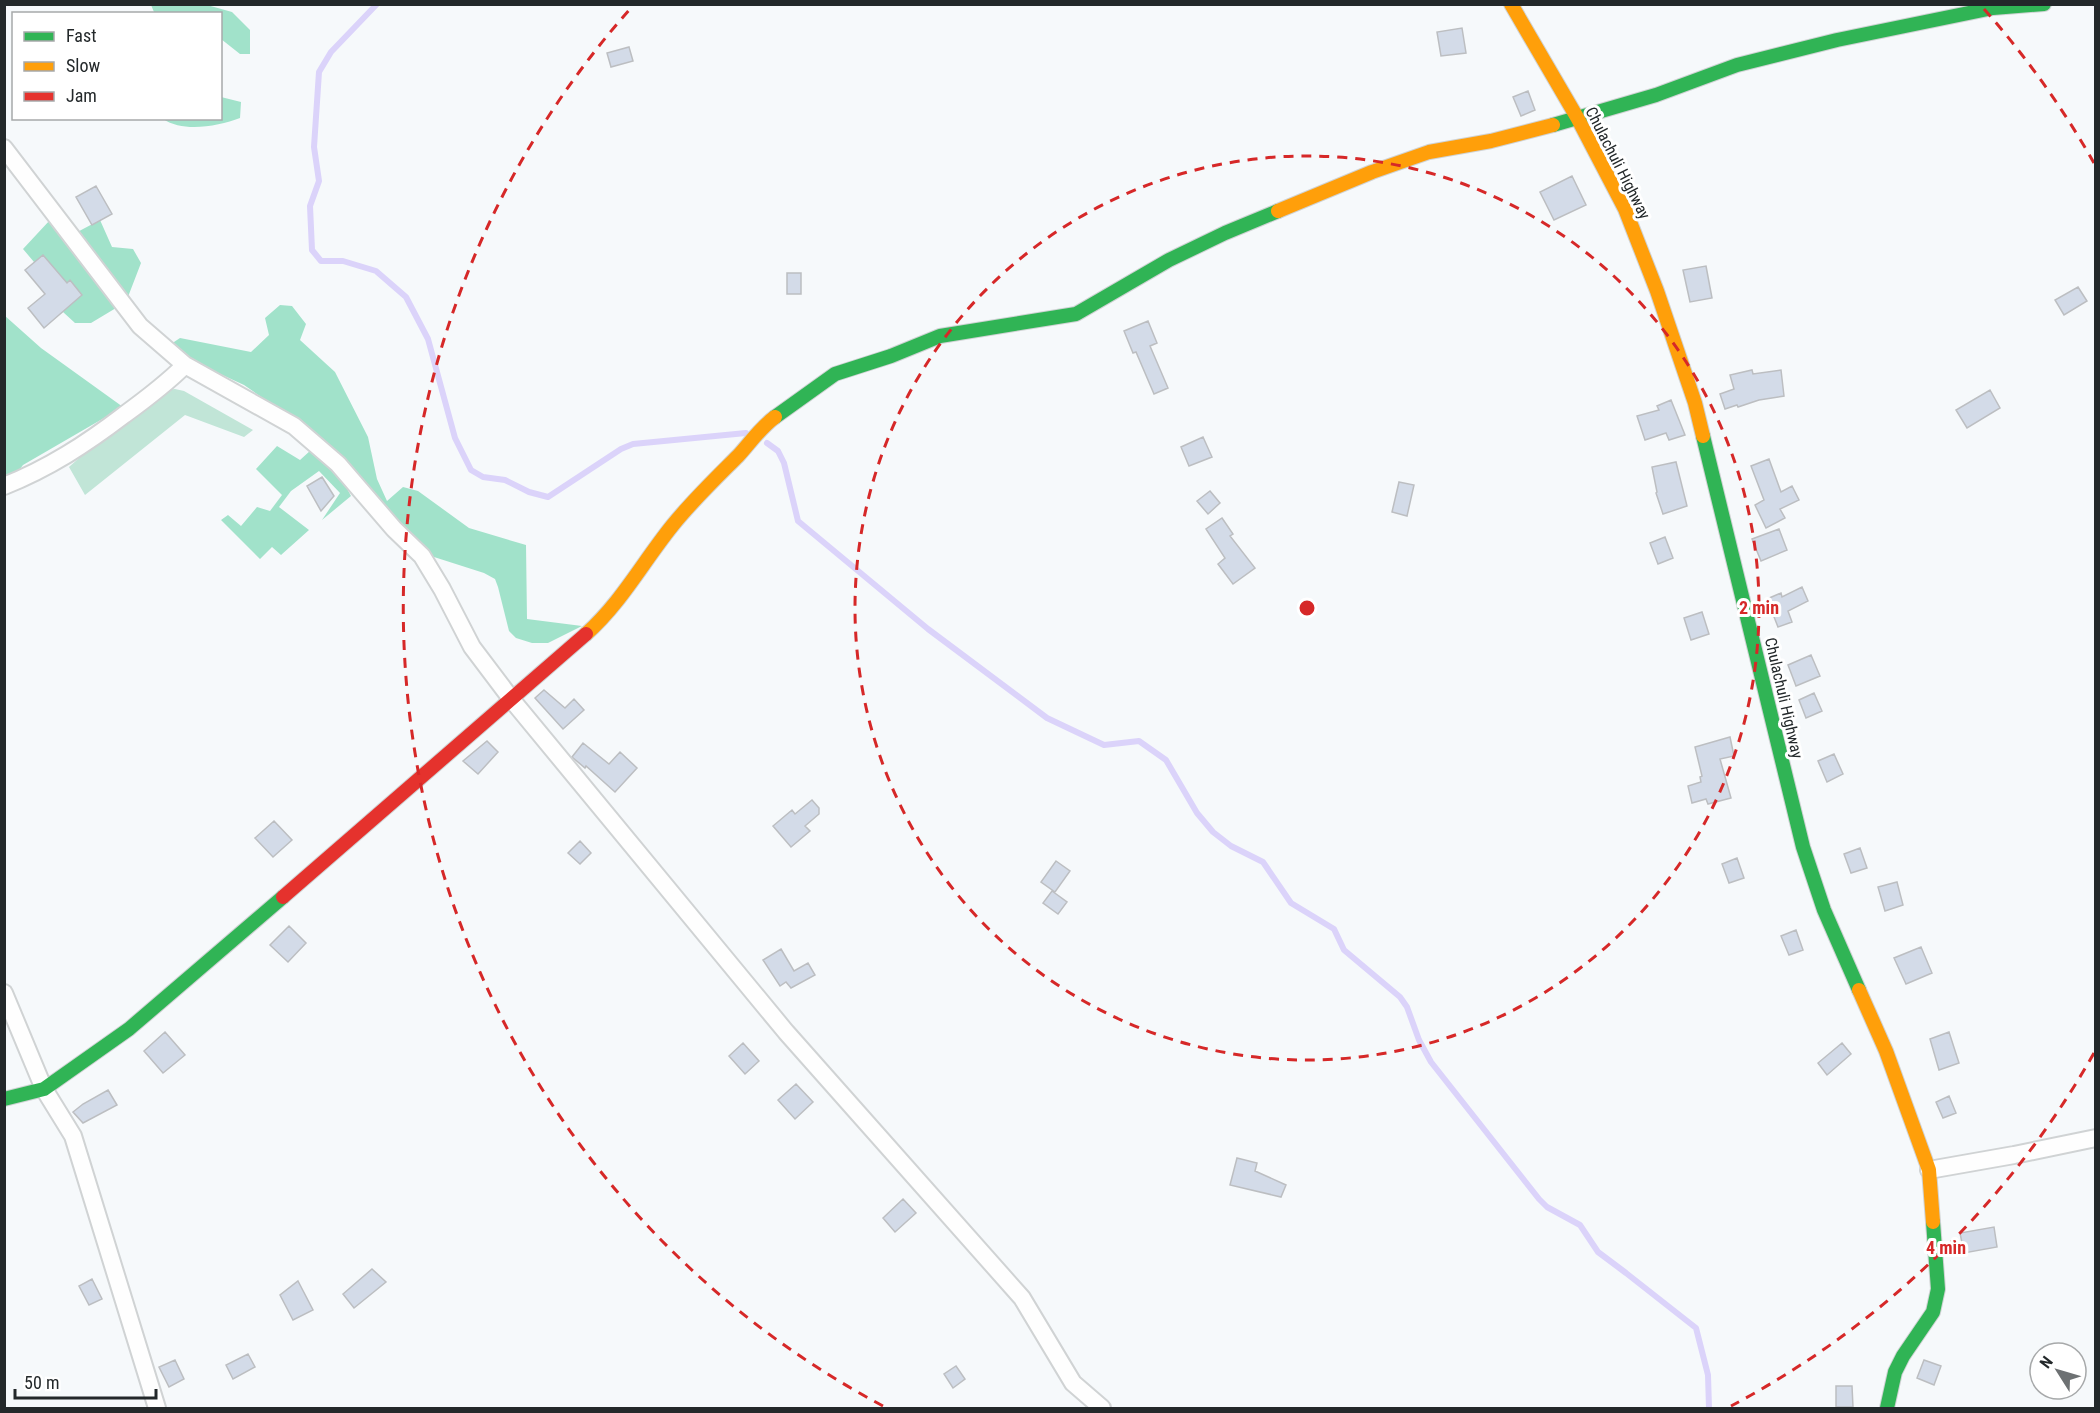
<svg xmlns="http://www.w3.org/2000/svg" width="2100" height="1413" viewBox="0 0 2100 1413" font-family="'Roboto Condensed',sans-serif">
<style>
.green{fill:#c1e5d7}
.forest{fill:#a1e2ca}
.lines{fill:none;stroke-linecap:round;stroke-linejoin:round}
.stream{stroke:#dbd3fa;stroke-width:6}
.building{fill:#d3dbe8;stroke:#bcbec1;stroke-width:1.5}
.street-casing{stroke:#d0d3d4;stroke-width:20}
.fast-casing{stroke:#d0d3d4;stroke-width:16}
.slow-casing{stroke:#d0d3d4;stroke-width:16}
.jam-casing{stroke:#d0d3d4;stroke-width:16}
.street{stroke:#fefefe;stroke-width:16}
.fast{stroke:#30b455;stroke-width:14}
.slow{stroke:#ff9f0a;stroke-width:14}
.jam{stroke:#e5322d;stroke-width:14}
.ring{fill:none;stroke:#d62828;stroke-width:3;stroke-dasharray:10 8}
.labels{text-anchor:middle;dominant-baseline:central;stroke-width:6;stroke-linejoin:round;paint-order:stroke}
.street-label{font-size:16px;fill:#23282a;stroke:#fff}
.centre{fill:#d62828;stroke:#fff;stroke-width:3}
.ring-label{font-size:18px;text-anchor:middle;font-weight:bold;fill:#d62828;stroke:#fff;stroke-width:6;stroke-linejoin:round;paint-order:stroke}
</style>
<rect width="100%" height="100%" fill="#f6f9fb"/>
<path class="green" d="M175,389L184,391L253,430L244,437L185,415L85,495L69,467L105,435L165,390Z"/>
<path class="forest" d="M151,5H207L232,12L250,30V54H240L221,39L220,14L157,13L154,12Z
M221,97L241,102L240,118C218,126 184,133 163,119L220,118Z
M50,220L68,237L100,220L112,247L133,249L141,263L126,302L91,323H75L63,312L67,301L23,249Z
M280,305L292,306L306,324L300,340L335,372L368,437L377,479L387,501L403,487L418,491L469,528L526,545L527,619L582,626L548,643H532L516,638L509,631L498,587L495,579L484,573L434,557L392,517L329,444L244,385L188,359L168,346L180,338L251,352L269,335L265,318Z
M4,315L41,348L123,407L23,465L17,473L5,476Z
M277,446L300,460L311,450L343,481L351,496L322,520L340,493L319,471L291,491L279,507L309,530L281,555L272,547L260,559L221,520L228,515L241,526L257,507L270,511L282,495L256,469Z"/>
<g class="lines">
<path class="stream" d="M377,4L331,52L319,72L314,147L319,181L310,206L312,250L321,261H343L376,271L406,297L428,339L455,438L471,470L483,477L505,480L529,492L548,497L621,449L633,444L746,433
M767,443L778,451L784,463L798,521L928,629L1047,718L1104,745L1139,741L1166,760L1197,813L1213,832L1231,846L1263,862L1291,903L1334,929L1344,950L1400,997L1407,1007L1419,1040L1431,1062L1539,1199L1547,1207L1580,1225L1598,1252L1626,1273L1696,1328L1708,1375L1709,1408"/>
</g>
<path class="building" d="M1462,28L1466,53L1441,56L1437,32Z
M629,47L633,61L611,67L607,53Z
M1528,91L1535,110L1521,116L1513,97Z
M1572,176L1586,205L1554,220L1540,192Z
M96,186L112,214L92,225L76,197Z
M43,255L67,283L70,280L82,295L44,328L28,308L45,294L25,270Z
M1706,266L1712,298L1690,302L1683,270Z
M787,273H801V294H787Z
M2078,287L2087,301L2064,315L2055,300Z
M1148,321L1157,343L1150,346L1168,388L1154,394L1136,352L1133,353L1124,331Z
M1752,370L1753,374L1781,370L1784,396L1759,400L1738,407L1737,405L1725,409L1720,394L1734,389L1730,375Z
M1990,390L2000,408L1967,428L1956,410Z
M1671,400L1685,435L1669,440L1666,433L1645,440L1637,416L1659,410L1657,406Z
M1203,437L1212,457L1189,466L1181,447Z
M1769,459L1781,492L1792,486L1799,500L1780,509L1785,518L1766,528L1755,505L1764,500L1751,466Z
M1676,462L1687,506L1663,514L1656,493L1657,492L1652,467Z
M322,477L334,496L321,511L307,486Z
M1399,482L1414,485L1407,516L1392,512Z
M1210,491L1220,503L1208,514L1197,501Z
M1222,518L1233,534L1230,536L1255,568L1233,584L1218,564L1225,558L1206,529Z
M1779,529L1787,550L1761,561L1752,539Z
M1665,537L1673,558L1658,564L1650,543Z
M1802,587L1808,601L1788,611L1792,622L1778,627L1767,599L1781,593L1782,597Z
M1702,612L1709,634L1691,640L1684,618Z
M1811,655L1820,676L1796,686L1788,665Z
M544,690L565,708L574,699L584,710L563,729L535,698Z
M1814,693L1822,711L1806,718L1799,700Z
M1730,737L1734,756L1720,759L1731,798L1708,804L1706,799L1692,803L1688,786L1701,782L1700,777L1702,776L1695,747Z
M487,741L498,752L478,774L463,761Z
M583,743L609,764L620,752L637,768L615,792L586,766L585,768L572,757Z
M1834,754L1843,774L1827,782L1818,761Z
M812,800L819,808V814L805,826L810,831L791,847L773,826L792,810L795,814Z
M274,821L292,840L273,857L255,838Z
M580,841L591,853L580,864L568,853Z
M1860,848L1867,868L1851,873L1844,854Z
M1737,858L1744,878L1729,883L1722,864Z
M1056,861L1070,871L1055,892L1041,882Z
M1897,882L1903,905L1885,911L1878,887Z
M1052,891L1067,902L1058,914L1043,903Z
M289,926L306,943L288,962L270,945Z
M1796,930L1803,950L1789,955L1781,936Z
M1921,947L1932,973L1906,984L1894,958Z
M781,949L794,971L808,963L815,975L791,988L786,982L780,986L763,960Z
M165,1032L185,1055L163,1073L144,1051Z
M1949,1032L1959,1063L1939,1070L1930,1039Z
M743,1043L759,1061L745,1074L729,1056Z
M1842,1043L1851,1054L1827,1075L1818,1063Z
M796,1084L813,1102L795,1119L778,1100Z
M108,1090L117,1105L83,1123L73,1112L83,1104Z
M1949,1096L1956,1113L1943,1118L1936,1102Z
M1237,1158L1257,1163L1255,1171L1286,1185L1281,1197L1230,1185Z
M903,1199L916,1213L895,1232L883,1218Z
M1994,1227L1997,1247L1964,1253L1960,1233Z
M372,1269L386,1282L354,1308L343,1294Z
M92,1279L102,1299L89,1305L79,1286Z
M298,1281L313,1310L293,1320L280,1295Z
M248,1354L255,1367L233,1379L226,1365Z
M175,1360L184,1379L169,1387L159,1367Z
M1924,1360L1941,1366L1934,1385L1917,1378Z
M956,1366L965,1379L953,1388L944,1374Z
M1836,1386H1852L1853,1407H1836Z"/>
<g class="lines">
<defs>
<path id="street" d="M4,148L140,326L185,365L294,426L338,464L394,529L422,556L442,589L472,647L512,700L786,1032L1022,1298L1073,1383L1102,1408
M4,486C49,468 86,444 124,415C146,399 166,384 185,365
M4,993L44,1089L73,1136L157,1408
M1929,1170L2014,1155L2096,1138"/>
<path id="fast" d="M1553,125L1656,95L1737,65L1837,40L1993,8L2044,4
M775,417L835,374L891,356L940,336L1076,314L1169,260L1225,233L1278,211
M1703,436L1803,847L1824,910L1859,990
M4,1099L44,1089L129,1029L283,897
M1887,1408L1895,1372L1903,1356L1933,1312L1938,1289L1933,1222"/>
<path id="slow" d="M1511,4L1578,119L1625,209L1657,291L1695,403L1703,436
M1278,211L1372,172L1429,152L1491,141L1553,125
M586,634C621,603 643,562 672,526C692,501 715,479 738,456C750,443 760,428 775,417
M1859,990L1886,1051L1929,1170L1933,1222"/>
<path id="jam" d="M283,897L586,634"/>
</defs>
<use href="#street" class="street-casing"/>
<use href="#fast" class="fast-casing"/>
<use href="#slow" class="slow-casing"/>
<use href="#jam" class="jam-casing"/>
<use href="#street" class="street"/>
<use href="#fast" class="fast"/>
<use href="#slow" class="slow"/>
<use href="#jam" class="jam"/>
</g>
<g class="ring">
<circle cx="1307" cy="608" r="452"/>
<path d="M2094 1053A904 904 0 0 1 1731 1406M883 1406A904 904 0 0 1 630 9M1984 9A904 904 0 0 1 2094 163"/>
</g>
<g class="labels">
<g class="street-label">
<text transform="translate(1618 163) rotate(63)">Chulachuli Highway</text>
<text transform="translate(1784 698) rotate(77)">Chulachuli Highway</text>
</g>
</g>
<circle cx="1307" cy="608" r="9" class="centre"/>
<g class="ring-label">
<text x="1759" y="614">2 min</text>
<text x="1946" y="1254">4 min</text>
</g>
<rect width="2100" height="1413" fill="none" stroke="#23282a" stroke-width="12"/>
<rect x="12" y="12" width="210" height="108" fill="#ffffff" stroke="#a7a9aa" stroke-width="1.5"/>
<rect x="24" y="32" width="30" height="9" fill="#30b455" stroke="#a7a9aa" stroke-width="1.5"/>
<text x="66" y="42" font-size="18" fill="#23282a">Fast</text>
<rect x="24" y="62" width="30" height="9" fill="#ff9f0a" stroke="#a7a9aa" stroke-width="1.5"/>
<text x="66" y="72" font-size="18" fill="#23282a">Slow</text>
<rect x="24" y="92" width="30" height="9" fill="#e5322d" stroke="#a7a9aa" stroke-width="1.5"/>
<text x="66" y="102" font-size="18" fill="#23282a">Jam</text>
<g transform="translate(2058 1371) rotate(307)"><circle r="28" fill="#ffffff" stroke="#a7a9aa" stroke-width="1.5"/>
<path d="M0-4.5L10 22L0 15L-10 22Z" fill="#6d7173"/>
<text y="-9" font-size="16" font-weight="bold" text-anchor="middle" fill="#23282a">N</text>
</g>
<path d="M15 1389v9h141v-9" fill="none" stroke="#23282a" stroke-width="3"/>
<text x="24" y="1389" font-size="18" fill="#23282a" stroke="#ffffff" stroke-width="4.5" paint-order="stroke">50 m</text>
</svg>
